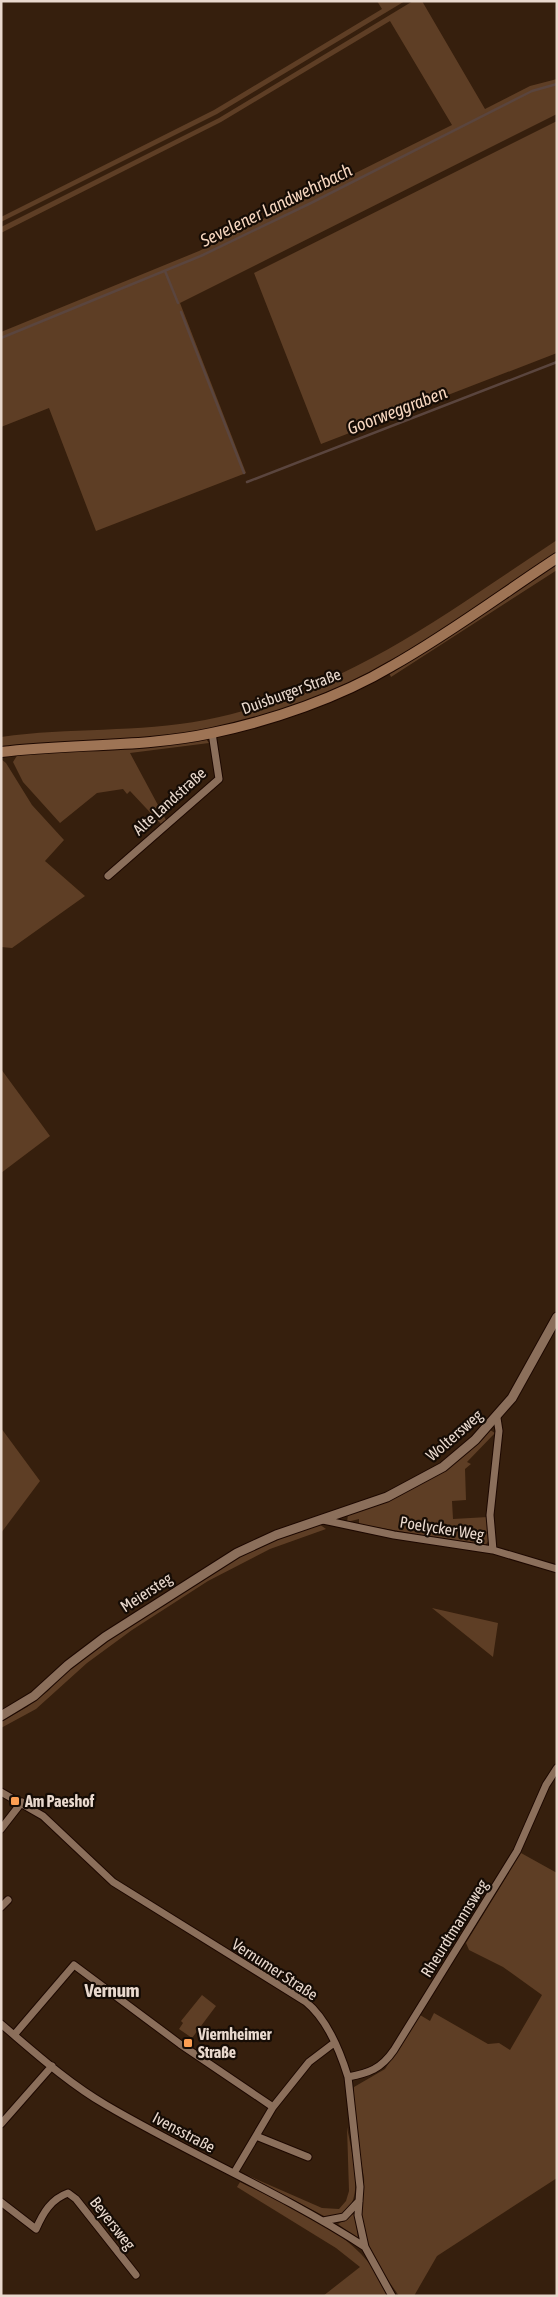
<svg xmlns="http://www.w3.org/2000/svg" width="558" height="2297" viewBox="0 0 558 2297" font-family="'Asap Condensed',sans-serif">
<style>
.green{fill:#5e3e25}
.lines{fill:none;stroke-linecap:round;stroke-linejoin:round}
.stream{stroke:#5a453e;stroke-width:2.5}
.minor-casing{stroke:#1d0800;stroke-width:9}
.tertiary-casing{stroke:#1d0800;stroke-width:11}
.secondary-casing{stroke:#1d0800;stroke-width:12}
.minor{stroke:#8b6f5b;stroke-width:7}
.tertiary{stroke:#8b6f5b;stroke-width:9}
.secondary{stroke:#9e7455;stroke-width:10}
.poi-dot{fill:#fc9e52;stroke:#160c05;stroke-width:2}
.labels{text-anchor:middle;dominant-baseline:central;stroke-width:4.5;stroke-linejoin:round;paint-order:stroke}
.street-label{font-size:16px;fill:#e9d9ce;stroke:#160c05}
.poi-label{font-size:16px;font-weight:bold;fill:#e9d9ce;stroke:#160c05;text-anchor:start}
.water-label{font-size:18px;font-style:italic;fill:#f6d6bf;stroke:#160c05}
.quarter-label{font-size:19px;font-weight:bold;fill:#e9d9ce;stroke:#160c05}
</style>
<rect width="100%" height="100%" fill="#361f0d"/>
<path class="green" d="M377,1H405L217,114L1,222V217L214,110L382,9Z
M413,1H422L485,109L530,86L557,79V114L180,303L246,473L96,531L49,408L1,427V332L199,251L452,125L390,21L221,122L1,233V227L219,118Z
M557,121V353L321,444L254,273Z
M557,540V554C501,591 441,637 382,667C328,696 265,719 205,730C138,743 69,743 1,748V737C69,727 138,733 205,720C344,692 442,616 557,540Z
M557,564V570L391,677L389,673Z
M206,739L209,743L130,753L166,820L161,824L130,791L127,794L123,789L97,793L60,823L23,782L13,762L18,754Z
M1,759L6,763L32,805L64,840L45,861L85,896L12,948L1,947Z
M1,1069L50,1136L1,1173Z
M1,1428L40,1481L1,1533Z
M490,1430L495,1433L467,1462L471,1464L465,1469L466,1500L452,1501L453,1519L488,1517C489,1527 493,1539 484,1546L359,1524V1519L347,1522L348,1514C406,1495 446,1473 490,1430Z
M319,1524L326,1529L270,1549L208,1581L132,1630L87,1663L36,1709L1,1728V1722L27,1707L48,1691L71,1667L102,1643L240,1556L275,1540Z
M432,1608L498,1623L493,1657Z
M521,1853L557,1873V2178L437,2256L414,2296H399C383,2273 364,2245 361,2217C360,2204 365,2191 364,2178C359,2148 353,2117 354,2087L385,2069L420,2015L430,2021L434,2013L488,2044L499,2043L510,2050L542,1995L503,1967L469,1950L466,1943Z
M202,1995L216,2006L192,2038L179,2029L183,2023L181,2021Z
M347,2127C352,2156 372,2221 324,2216L240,2172L322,2208L339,2209L346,2201L349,2191Z
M240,2182C294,2209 365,2234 388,2296H323L360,2267L336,2248L237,2187Z
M355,2213L358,2239L338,2224Z"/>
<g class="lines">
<path class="stream" d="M165,271L178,303
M181,312L244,473
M1,338L203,255L311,203L532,91L557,84
M247,482L557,362"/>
<defs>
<path id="minor" d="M108,876L219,779L212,733
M323,1520L394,1535L493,1550L557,1569
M493,1550L490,1515L499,1431L497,1418
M1,1792L43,1816L113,1882L306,2002C328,2020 340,2051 348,2077L360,2187L358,2215L365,2247L392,2296
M1,1829L22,1802
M1,1907L8,1900
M1,2024C34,2052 68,2083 106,2105C191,2155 282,2193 365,2247
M14,2035L74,1965L180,2044L273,2107
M348,2077C369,2073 381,2069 394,2050L517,1851L546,1785L557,1768
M1,2124L52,2066
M256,2136L308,2157
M234,2173L273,2107L309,2062L334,2043
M1,2202L36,2229C43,2213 51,2199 68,2193L76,2199L136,2275
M323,2221L344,2217L359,2201"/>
<path id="tertiary" d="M1,1716L34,1696L68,1665L105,1637L237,1553L276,1535L387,1497L443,1467L475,1440L512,1398L557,1317"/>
<path id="secondary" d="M1,752C71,743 143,748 212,733C271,721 340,697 392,666C449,634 502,594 557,558"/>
</defs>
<use href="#minor" class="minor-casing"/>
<use href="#tertiary" class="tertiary-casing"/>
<use href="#secondary" class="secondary-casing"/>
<use href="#minor" class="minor"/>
<use href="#tertiary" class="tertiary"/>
<use href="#secondary" class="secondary"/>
</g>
<g class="poi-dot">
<rect x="10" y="1796" width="10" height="10" rx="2.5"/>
<rect x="183" y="2038" width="10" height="10" rx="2.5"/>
</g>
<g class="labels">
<g class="street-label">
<text transform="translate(291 691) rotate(-20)">Duisburger Straße</text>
<text transform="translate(169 801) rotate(-42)">Alte Landstraße</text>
<text transform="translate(454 1435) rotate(-41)">Woltersweg</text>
<text transform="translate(442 1528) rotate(9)">Poelycker Weg</text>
<text transform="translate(146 1592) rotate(-33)">Meiersteg</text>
<text transform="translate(454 1928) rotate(-58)">Rheurdtmannsweg</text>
<text transform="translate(275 1969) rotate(33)">Vernumer Straße</text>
<text transform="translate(184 2132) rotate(28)">Ivensstraße</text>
<text transform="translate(113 2223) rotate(52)">Beyersweg</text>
</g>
<g class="poi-label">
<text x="25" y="1801">Am Paeshof</text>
<text x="198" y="2034">Viernheimer<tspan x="198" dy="18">Straße</tspan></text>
</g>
<g class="water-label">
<text transform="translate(276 205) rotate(-26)">Sevelener Landwehrbach</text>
<text transform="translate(397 410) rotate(-21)">Goorweggraben</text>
</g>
<g class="quarter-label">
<text x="112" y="1990">Vernum</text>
</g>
</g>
<rect width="558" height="2297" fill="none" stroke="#e9d9ce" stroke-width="5"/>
</svg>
